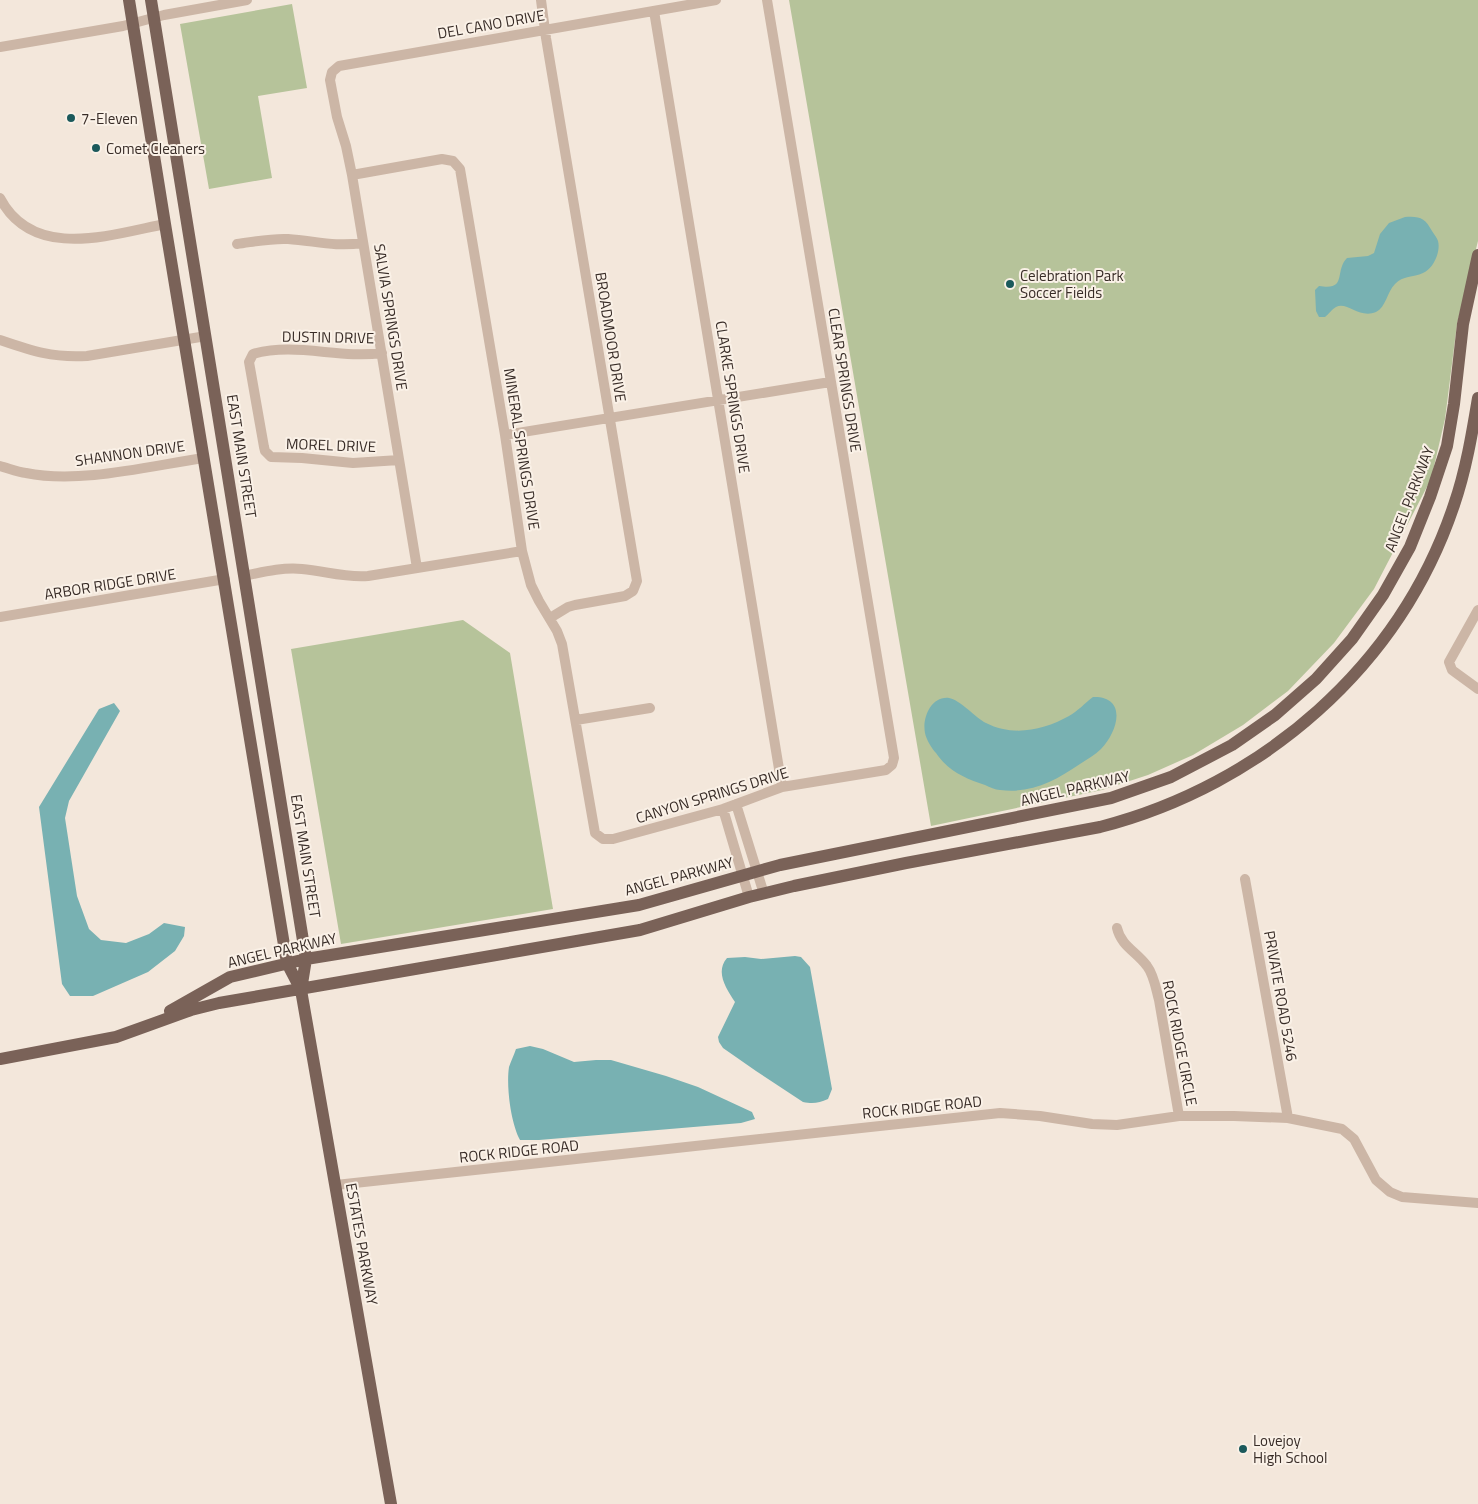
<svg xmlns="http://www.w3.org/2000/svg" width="1478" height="1504" viewBox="0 0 1478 1504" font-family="'Titillium Web',sans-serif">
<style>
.green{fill:#b6c39a}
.water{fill:#78b1b2}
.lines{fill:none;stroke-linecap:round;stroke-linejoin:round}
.minor{stroke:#ccb6a6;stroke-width:10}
.major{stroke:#7a6258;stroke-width:12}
.poi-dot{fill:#1b595b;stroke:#faf1e7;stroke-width:2}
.labels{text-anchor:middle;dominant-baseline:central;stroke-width:4;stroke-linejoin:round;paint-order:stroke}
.street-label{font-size:15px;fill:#382c27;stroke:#faf1e7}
.poi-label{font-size:15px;fill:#382c27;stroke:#faf1e7;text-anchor:start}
</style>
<rect width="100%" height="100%" fill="#f3e7db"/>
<path class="green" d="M789,0H1478V241L1457,324L1445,419L1431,479L1374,589L1334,643L1288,691L1243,725L1193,755L1148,775L1102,790L931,826Z
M292,4L307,88L258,96L272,178L209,189L180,24Z
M463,620L510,653L553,909L341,944L291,649Z"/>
<path class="water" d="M1405,217C1420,216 1425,218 1432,231C1434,234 1437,238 1438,241C1441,252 1433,269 1423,273C1413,278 1403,275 1395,284C1387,292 1386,307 1376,312C1359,319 1347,301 1336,307C1332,309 1329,314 1325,317H1319L1316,311L1315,290L1319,286C1348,291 1334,271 1347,258L1368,256L1374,253L1380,234L1389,223Z
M1093,697C1128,696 1118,732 1101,749C1095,755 1087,759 1080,764C1055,781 1031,794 1000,790C995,790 990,787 985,785C966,779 948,771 936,753C932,749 926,739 925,733C922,718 931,696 949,698C959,699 976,718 986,723C1013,737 1044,730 1069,716C1078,711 1085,703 1093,697Z
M114,703L120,711L69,801L65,818L77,896L89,929L101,940L126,943L149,934L164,923L185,927L184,936L175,951L148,972L93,996H70L62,984L39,807L99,709Z
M795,956L801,957L810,967L832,1089L828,1099C819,1103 813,1104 803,1102L756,1071L723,1048L719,1042L718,1037L735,1002C726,988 715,972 727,958L745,957L761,959Z
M530,1046L543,1049L574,1062L596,1060H611L666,1076L698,1087L752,1112L755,1119L741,1123L539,1140H520C511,1123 506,1087 509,1067C511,1061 514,1055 516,1049Z"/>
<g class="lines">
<path class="minor" d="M541,0L546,38L637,581L633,591L625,596L575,605L568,607L550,618
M654,11L782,787
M0,47L123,26L164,15L247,0
M352,175L442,159L453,161L460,169L505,435L522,551L531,585L539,601L557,631L562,644L595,833L603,839H613L723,809L782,787L886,770L892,765L894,758L767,0
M0,198C33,261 110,235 165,224
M237,244C253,242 271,238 288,239C316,241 334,247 363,243
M0,340C32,351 52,358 87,356L206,336
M382,353C339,359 295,342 253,354L249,362L264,447L265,451L271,457L302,458L353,463L399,460
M505,435L830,382
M0,466C8,468 17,472 26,473C80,484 149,466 204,458
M417,568L352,175L346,146L337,117L330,80L332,72L339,66L716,0
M244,576C263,572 283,567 302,569C325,571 345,578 368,576L522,551
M1478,610L1449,662L1452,670L1478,689
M0,617L225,579
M576,720L650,708
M736,804L764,894
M723,809L749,897
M1245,879L1288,1118
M1117,928C1121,946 1137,952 1147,966C1154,975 1156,989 1159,1000L1179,1116
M336,1185L1000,1113L1040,1116L1092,1124L1117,1125L1179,1116H1234L1288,1118L1342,1129L1354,1139L1376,1180L1390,1192L1402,1197L1478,1203"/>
<path class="major" d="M129,0L165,224L287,963L301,990L391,1504
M151,0L306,959L301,990
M170,1011L230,977L306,959L639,905L780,865L1111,798L1171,777L1232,745L1275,715L1316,679L1352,639L1383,595L1410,547L1430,497L1447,446L1454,404L1463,324L1478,255
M0,1059L116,1037L191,1010L219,1003L640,930L749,897L794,886L906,863L1100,827C1263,785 1400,666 1454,505C1466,470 1472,434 1478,398"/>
</g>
<g class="poi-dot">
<circle cx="71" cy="118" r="5"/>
<circle cx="96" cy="148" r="5"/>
<circle cx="1010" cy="284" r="5"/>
<circle cx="1243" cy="1449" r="5"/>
</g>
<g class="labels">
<g class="street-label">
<text transform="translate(491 24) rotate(-10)">DEL CANO DRIVE</text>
<text transform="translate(391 317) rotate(81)">SALVIA SPRINGS DRIVE</text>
<text transform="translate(328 337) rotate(1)">DUSTIN DRIVE</text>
<text transform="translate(611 337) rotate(81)">BROADMOOR DRIVE</text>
<text transform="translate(845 380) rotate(81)">CLEAR SPRINGS DRIVE</text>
<text transform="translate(733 397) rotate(81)">CLARKE SPRINGS DRIVE</text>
<text transform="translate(331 445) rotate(2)">MOREL DRIVE</text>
<text transform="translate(522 449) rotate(81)">MINERAL SPRINGS DRIVE</text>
<text transform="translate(130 453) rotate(-8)">SHANNON DRIVE</text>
<text transform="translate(242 456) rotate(81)">EAST MAIN STREET</text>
<text transform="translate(1409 499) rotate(-69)">ANGEL PARKWAY</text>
<text transform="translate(110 584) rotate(-9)">ARBOR RIDGE DRIVE</text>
<text transform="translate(1075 788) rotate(-13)">ANGEL PARKWAY</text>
<text transform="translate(712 795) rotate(-17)">CANYON SPRINGS DRIVE</text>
<text transform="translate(306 856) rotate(81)">EAST MAIN STREET</text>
<text transform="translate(679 876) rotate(-15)">ANGEL PARKWAY</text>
<text transform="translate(282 950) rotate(-13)">ANGEL PARKWAY</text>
<text transform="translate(1281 996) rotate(80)">PRIVATE ROAD 5246</text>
<text transform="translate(1180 1043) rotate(79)">ROCK RIDGE CIRCLE</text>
<text transform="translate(922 1107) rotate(-6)">ROCK RIDGE ROAD</text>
<text transform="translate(519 1151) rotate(-6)">ROCK RIDGE ROAD</text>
<text transform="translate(362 1244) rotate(80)">ESTATES PARKWAY</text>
</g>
<g class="poi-label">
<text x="81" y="118">7-Eleven</text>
<text x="106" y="148">Comet Cleaners</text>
<text x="1020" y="275">Celebration Park<tspan x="1020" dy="17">Soccer Fields</tspan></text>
<text x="1253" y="1440">Lovejoy<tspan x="1253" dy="17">High School</tspan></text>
</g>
</g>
</svg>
